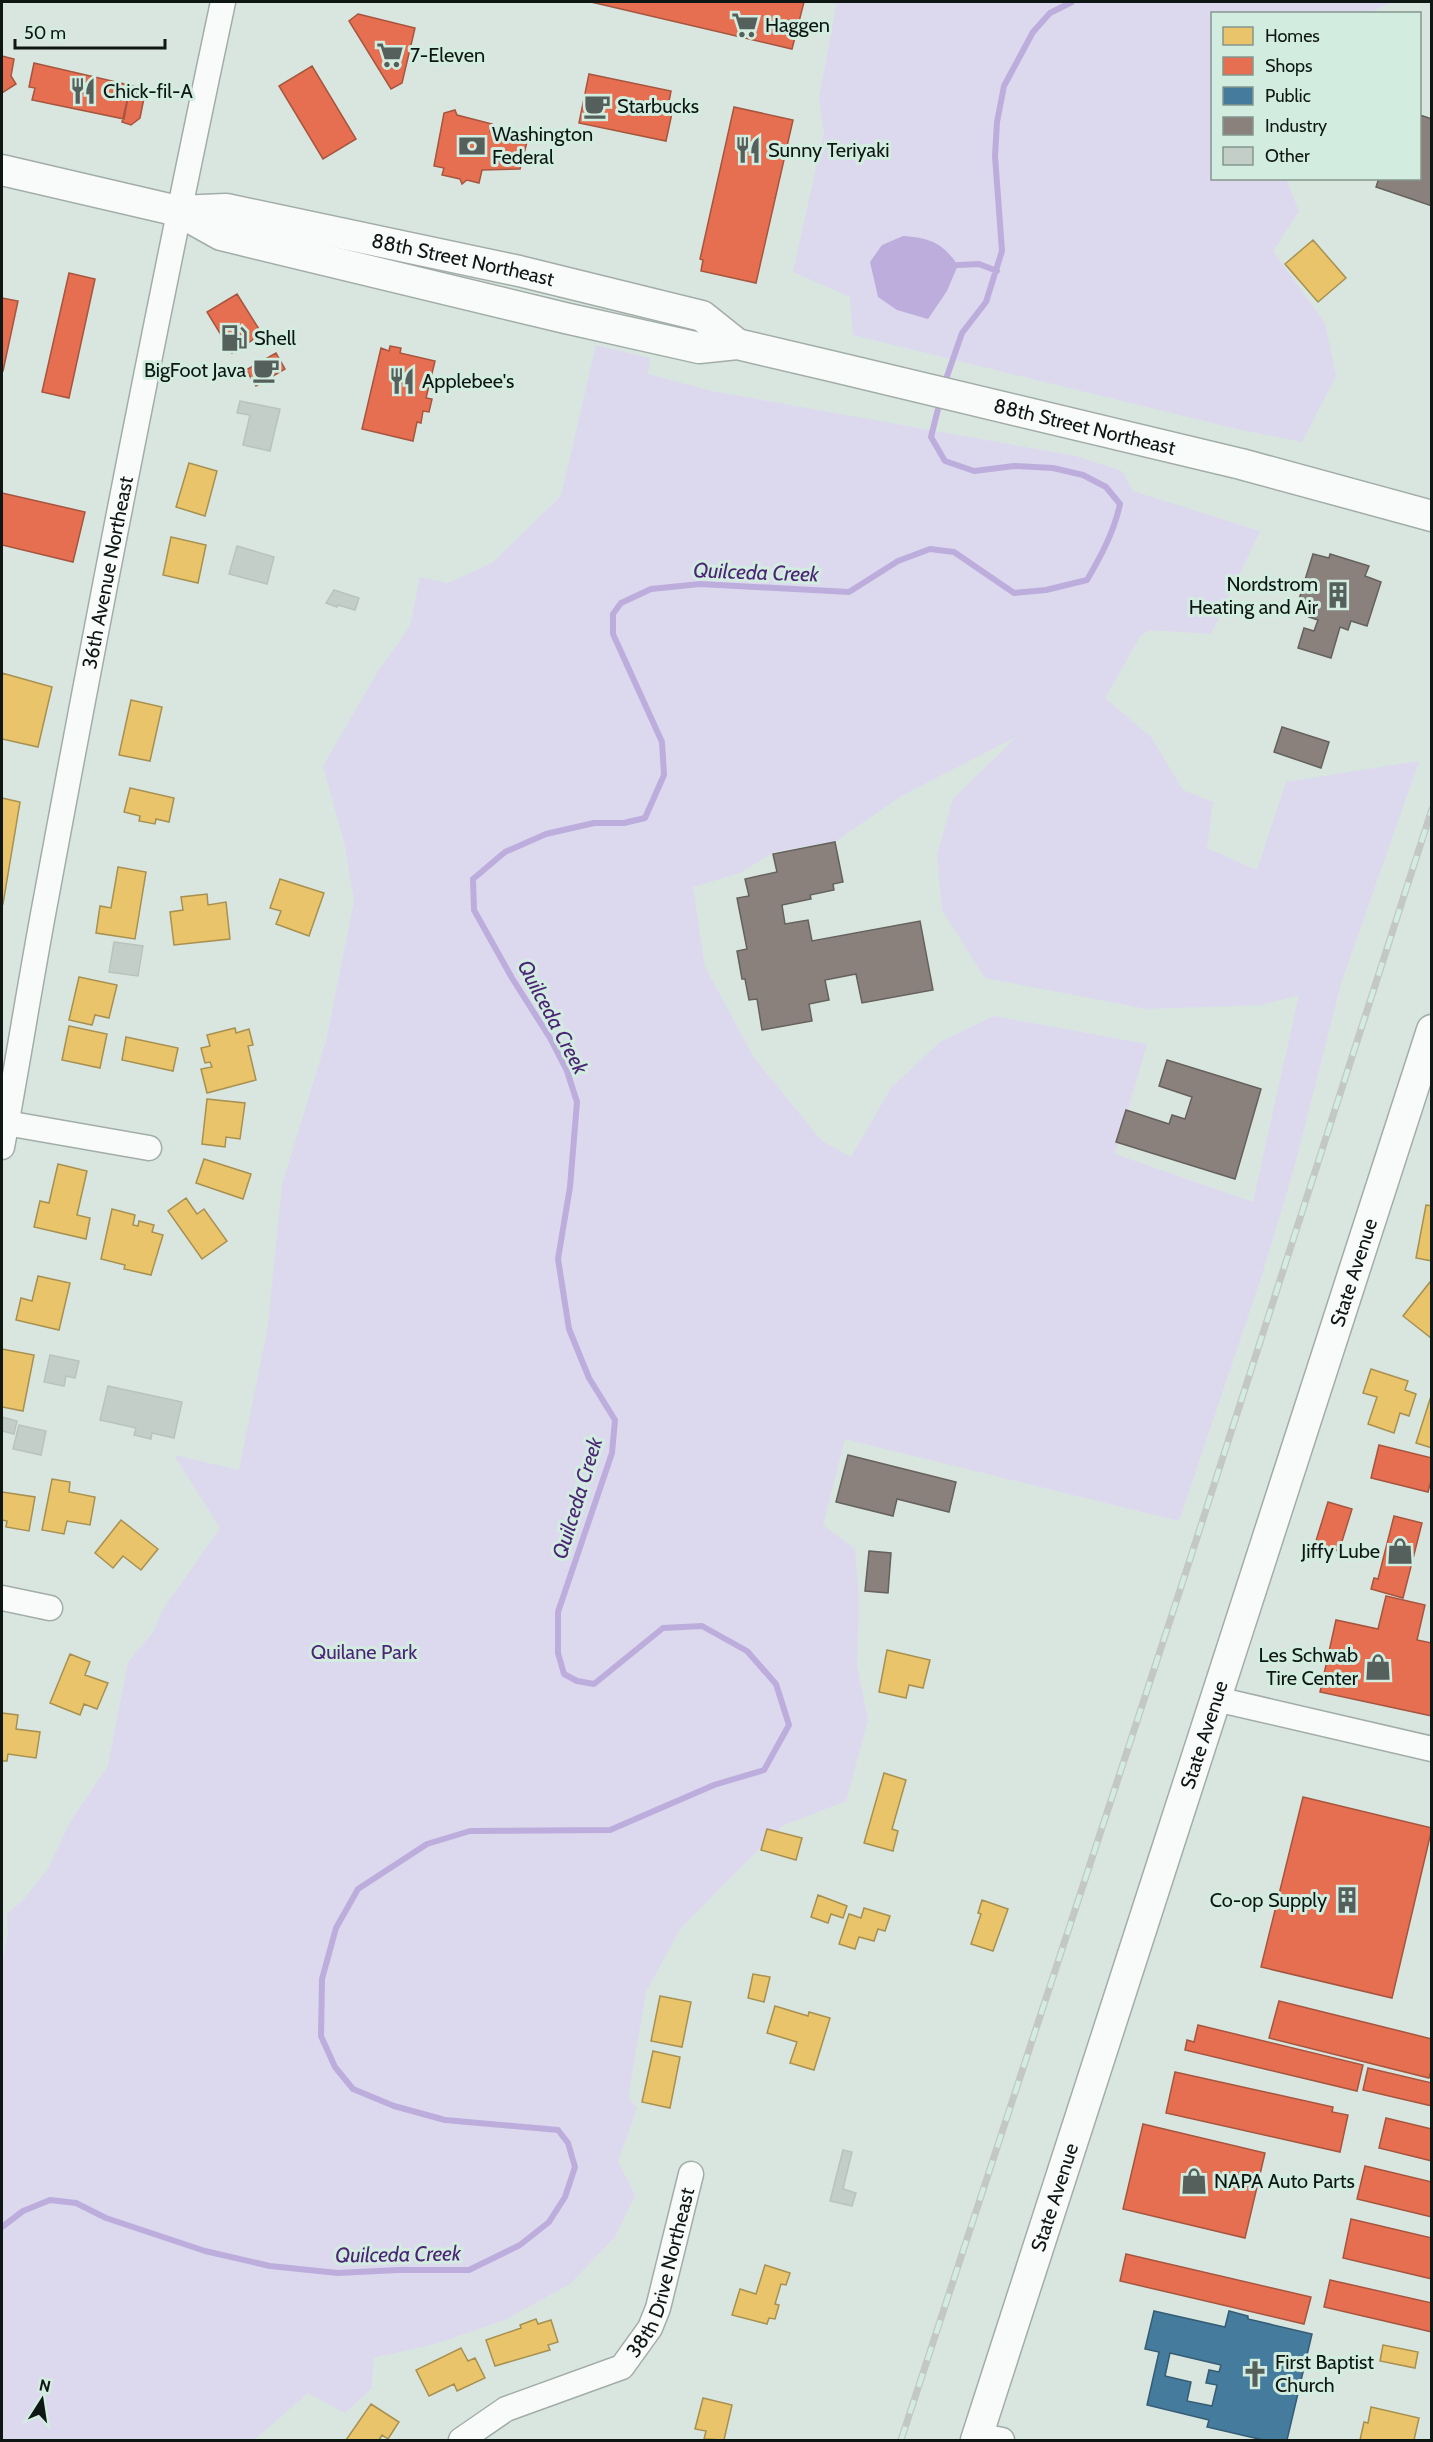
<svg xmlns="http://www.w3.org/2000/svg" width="1433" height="2442" viewBox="0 0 1433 2442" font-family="Cabin,sans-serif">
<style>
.green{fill:#dcd9ee;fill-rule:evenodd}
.water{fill:#bdaddc}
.homes{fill:#e9c46a;stroke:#a79050;stroke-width:1.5}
.shops{fill:#e76f51;stroke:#a6553e;stroke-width:1.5}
.public{fill:#457b9d;stroke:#345d74;stroke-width:1.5;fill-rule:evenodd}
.industry{fill:#8a817c;stroke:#65615c;stroke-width:1.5}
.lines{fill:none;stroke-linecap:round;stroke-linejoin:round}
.stream{stroke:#bdaddc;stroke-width:6}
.building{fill:#c3cec9;stroke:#b9c3be;stroke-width:1.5}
.minor-casing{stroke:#a3ada8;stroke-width:27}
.major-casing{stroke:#a3ada8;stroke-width:33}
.minor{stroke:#f9fbfa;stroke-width:24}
.major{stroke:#f9fbfa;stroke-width:30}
.rail-casing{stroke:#c3c7c5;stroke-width:7}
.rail{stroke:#d3ece0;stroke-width:4.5;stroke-dasharray:14;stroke-linecap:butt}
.labels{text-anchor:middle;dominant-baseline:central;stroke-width:6;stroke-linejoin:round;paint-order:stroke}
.poi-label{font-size:20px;fill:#0e1713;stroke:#d3ece0;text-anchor:start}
.street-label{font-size:20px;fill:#0e1713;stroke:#d3ece0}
.park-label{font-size:20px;fill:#4c2577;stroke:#d3ece0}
.water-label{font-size:21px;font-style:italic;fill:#4c2476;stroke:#d3ece0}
</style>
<rect width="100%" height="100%" fill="#d9e6e0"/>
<path class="green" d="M837,2H1392L1369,13L1212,14V178L1286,179L1299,211L1273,251L1325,323L1336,376L1302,442L1233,428L853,335L850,297L793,272L824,132L819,97Z
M596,345L650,358L648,374L712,391L1076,456L1122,471L1133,491L1260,531L1211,634L1151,630L1141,635L1105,698L1151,737L1183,790L1213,802L1207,848L1257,870L1286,782L1419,761L1341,984L1293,1172L1260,1281L1179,1521L845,1439L823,1525L855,1549L859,1599L857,1665L868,1720L846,1801L782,1826L680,1929L646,1992L628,2097L637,2108L618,2161L635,2195L615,2237L570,2284L505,2320L435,2344L373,2358L372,2388L345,2413L308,2393L254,2440H2V1964L8,1933L7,1914L23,1900L48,1869L70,1822L108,1766L128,1662L154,1631L162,1611L220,1528L174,1455L239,1470L268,1326L282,1185L326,1041L354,901L345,846L323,766L377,673L410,626L420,577L448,583L492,563L561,496ZM1016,737L953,799L937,855L942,910L985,978L1147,1009L1261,1005L1299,995L1253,1202L1115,1154L1147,1044L994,1016L940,1042L891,1088L851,1157L822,1141L754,1058L705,967L693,887L740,873L774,852L836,841L903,795Z"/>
<path class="water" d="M903,236C931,238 942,243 958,265L947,291L928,319L897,310L878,297L870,262L882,245Z"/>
<path class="homes" d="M1313,240L1346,278L1318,302L1285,264Z
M189,463L217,471L205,516L176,507Z
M171,537L206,545L198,583L163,575Z
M2,673L52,687L38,747L2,739Z
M131,700L162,707L150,761L119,755Z
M130,788L174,798L169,822L156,819L155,824L139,821L140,816L124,812Z
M2,798L20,802L3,904H2Z
M118,867L146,872L135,939L96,933L100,906L111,908Z
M280,879L324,893L309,936L276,924L281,911L270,908Z
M207,894L208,905L226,902L230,939L174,945L170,912L183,910L181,897Z
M79,977L117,985L109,1018L95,1015L92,1025L69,1020Z
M69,1026L107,1034L100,1068L62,1060Z
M235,1028L236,1033L249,1029L253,1045L248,1046L256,1080L207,1093L201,1069L212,1067L210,1062L205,1063L201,1048L210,1046L207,1035Z
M126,1037L178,1048L173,1071L122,1060Z
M207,1099L245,1103L240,1139L226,1137L225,1147L202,1144Z
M204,1159L251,1174L243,1199L196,1183Z
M58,1164L87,1171L77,1215L90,1218L86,1239L34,1227L40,1201L49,1203Z
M186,1198L197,1214L204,1209L227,1241L202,1259L168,1211Z
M1426,1205L1432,1206V1261L1416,1258Z
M112,1209L135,1215L133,1225L138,1226L139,1221L154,1225L152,1232L163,1235L151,1275L124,1269L125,1265L101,1259Z
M38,1276L70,1283L59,1330L16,1320L21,1298L32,1301Z
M1430,1282L1432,1283L1431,1338L1403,1316Z
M2,1349L34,1355L23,1411L2,1407Z
M1371,1369L1408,1381L1405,1390L1416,1394L1409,1416L1400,1413L1394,1433L1368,1424L1377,1397L1363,1393Z
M1432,1393V1448L1416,1443Z
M52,1479L70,1482L69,1492L95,1497L90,1525L67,1521L64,1534L42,1530Z
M2,1492L35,1497L29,1531L6,1527L7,1521L2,1520Z
M121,1520L158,1549L141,1570L123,1556L113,1568L95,1553Z
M887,1650L930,1660L923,1688L909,1685L906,1698L879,1692Z
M70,1654L90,1662L85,1675L108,1683L97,1709L84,1704L80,1715L50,1703Z
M2,1713L18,1715L16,1729L40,1732L36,1758L8,1754L7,1761H2Z
M884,1773L906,1780L892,1829L898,1831L893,1851L864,1843Z
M767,1829L802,1838L796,1860L761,1850Z
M818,1895L847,1906L843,1918L831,1914L828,1923L811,1917Z
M982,1900L1008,1909L993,1951L971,1944L981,1914L978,1913Z
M864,1908L890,1916L885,1931L878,1929L874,1941L859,1937L855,1949L839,1944L849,1914L861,1918Z
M753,1974L770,1977L764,2002L748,1998Z
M660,1996L691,2002L682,2047L651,2041Z
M775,2006L808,2016L809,2012L830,2018L814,2070L790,2063L797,2042L767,2033Z
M653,2051L680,2057L670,2108L642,2102Z
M765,2265L790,2273L786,2285L781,2284L775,2304L779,2305L775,2319L769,2318L767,2324L732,2315L740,2289L756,2294Z
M536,2319L538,2324L551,2320L558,2342L548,2345L550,2350L495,2366L486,2340L521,2328L520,2325Z
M1383,2345L1418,2352L1415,2368L1380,2361Z
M461,2348L468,2361L475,2358L485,2378L457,2391L454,2384L429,2396L416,2370Z
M703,2398L732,2405L724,2440L704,2439L706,2431L695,2429Z
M371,2404L399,2422L388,2439L382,2435L379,2440H346Z
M1371,2407L1419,2418L1414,2440H1360L1364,2422L1368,2423Z"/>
<path class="shops" d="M591,2H804L792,49Z
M358,14L415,28L402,83L391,89L349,21Z
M2,56L14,59L11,76L16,84L2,93Z
M34,63L138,87L135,99L128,97L124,119L32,100L35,88L29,87Z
M312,66L356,139L323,159L279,86Z
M589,74L671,91L667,112L672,113L666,141L579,123Z
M136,86L146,88L140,118L131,125L122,122L128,97L135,99Z
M734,107L793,120L756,283L701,271L703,260L700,259Z
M455,110L457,115L492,124L490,132L527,142L520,169L482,170L479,183L467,180L462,184L460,179L442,175L444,168L434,166L444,113Z
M69,273L95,279L69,398L42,392Z
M237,294L262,334L232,353L207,312Z
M2,298L18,301L3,371H2Z
M390,346L401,348L400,353L435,361L426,398L432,399L429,412L423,411L421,423L417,422L413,441L362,429L381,348L389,351Z
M276,353L285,369L256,386L246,370Z
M2,493L85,512L73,562L2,545Z
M1379,1445L1432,1458V1477L1428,1492L1371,1478Z
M1328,1502L1352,1509L1339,1551L1315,1544Z
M1394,1516L1422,1523L1403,1598L1371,1589L1374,1578L1378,1579Z
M1386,1596L1425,1605L1417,1640L1432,1643V1716L1320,1692L1336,1620L1378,1629Z
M1303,1797L1432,1828L1392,1998L1261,1967Z
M1279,2001L1432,2039V2067L1429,2078L1269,2038Z
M1198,2025L1363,2065L1357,2091L1185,2050L1187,2040L1194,2042Z
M1368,2068L1432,2083V2106L1363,2090Z
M1175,2072L1333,2107L1332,2112L1348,2115L1340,2152L1166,2113Z
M1386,2118L1432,2129V2161L1379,2148Z
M1143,2124L1265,2153L1245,2238L1123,2209Z
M1365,2166L1432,2182V2217L1357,2199Z
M1351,2219L1432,2238V2279L1343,2258Z
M1126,2254L1311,2297L1304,2324L1120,2281Z
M1330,2280L1432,2303V2332L1324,2307Z"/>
<path class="public" d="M1154,2311L1225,2327L1229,2311L1248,2316V2319L1312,2334L1287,2440H1263L1207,2427L1209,2420L1147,2405L1159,2352L1145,2349ZM1170,2353L1221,2365L1219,2372L1209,2370L1206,2383L1217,2385L1212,2406L1187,2401L1191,2382L1165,2376Z"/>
<path class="industry" d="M1420,115L1432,119V206L1376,187L1379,178H1420Z
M1313,554L1329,558L1330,554L1369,566L1365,576L1381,582L1367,626L1351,621L1348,630L1340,627L1331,658L1298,648L1304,628L1314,631L1318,620L1309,617L1311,614L1296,609Z
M1282,727L1329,742L1321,768L1274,752Z
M835,842L843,882L833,884L834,890L810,895L811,899L782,905L785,924L808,920L812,941L920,921L933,990L862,1003L856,974L825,980L829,1000L809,1004L812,1021L762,1030L757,999L749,1000L745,979H742L737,951L747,949L737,898L749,896L745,879L777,872L773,854Z
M1167,1060L1261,1089L1235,1179L1116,1142L1126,1110L1169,1124L1172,1115L1185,1119L1192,1097L1159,1086Z
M848,1455L956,1482L949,1512L897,1499L893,1516L836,1502Z
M869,1551L891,1553L888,1593L865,1591Z"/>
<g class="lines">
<path class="stream" d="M958,265L979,264L997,271
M944,385L962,333L986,302L1002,251L995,156L997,122L1004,86L1033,32L1050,13L1072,2
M2,2227L23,2211L50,2200L76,2203L106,2218L205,2251L270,2266L338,2273L398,2270H469L520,2245L549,2222L565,2197L575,2167L568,2143L558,2130L445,2120L394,2106L353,2089L335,2067L321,2036L322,1979L336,1928L358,1889L427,1844L470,1831L610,1830L714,1785L764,1770L789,1725L776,1684L747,1651L702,1626L663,1628L594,1684L577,1681L564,1674L558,1653V1612L612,1453L615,1420L589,1378L569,1329L558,1259L570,1187L577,1102L567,1071L550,1038L512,978L474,910L473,879L505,852L546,834L594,823H624L645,818L664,775L662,742L613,634V614L621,603L651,589L700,584L849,592L898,561L930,549L954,552L1014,593L1046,590L1087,580C1101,556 1114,532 1120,504L1106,487L1083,475L1053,468L1014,466L974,471L945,461L931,437L940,401"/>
</g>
<path class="building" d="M240,401L280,409L270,451L243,445L250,415L237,413Z
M237,546L274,557L267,584L229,574Z
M334,590L359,598L355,610L338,605L337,607L326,603Z
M114,942L143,946L138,976L109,972Z
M50,1355L79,1361L75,1378L66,1376L64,1386L44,1382Z
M108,1386L182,1402L174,1438L152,1433L151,1439L134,1435L136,1428L100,1420Z
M2,1417L17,1421L14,1434L2,1431Z
M19,1425L46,1431L41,1455L13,1449Z
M843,2150L852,2152L843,2189L856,2193L852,2206L830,2201Z"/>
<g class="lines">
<defs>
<g id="minor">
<path d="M6,1123L149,1148"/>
<path id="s1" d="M2,1147C18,1062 31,977 47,893C102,595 160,298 223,2"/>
<path d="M2,1598L50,1608"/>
<path d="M1216,1699L1432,1749"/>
<path d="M977,2435L1002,2440"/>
<path id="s2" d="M461,2440L506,2409L622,2367L650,2328L658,2308L691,2174"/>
</g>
<g id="major">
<path id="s3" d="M2,170L178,211L226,209L519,271L702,316L737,344"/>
<path id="s4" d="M178,211L221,235L565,318L699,348L737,344L835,367L1241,464L1432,516"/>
<path id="s5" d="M976,2440L1432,1030"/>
</g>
</defs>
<use href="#minor" class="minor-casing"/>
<use href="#major" class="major-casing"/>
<use href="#minor" class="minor"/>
<use href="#major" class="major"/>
<defs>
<path id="rail" d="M901,2440L1183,1581L1432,809"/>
</defs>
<use href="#rail" class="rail-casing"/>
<use href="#rail" class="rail"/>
</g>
<defs>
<symbol id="supermarket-bare" viewBox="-9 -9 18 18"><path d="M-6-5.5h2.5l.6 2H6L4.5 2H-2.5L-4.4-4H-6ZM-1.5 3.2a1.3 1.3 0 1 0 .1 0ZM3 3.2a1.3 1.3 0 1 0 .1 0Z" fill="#555f5b" stroke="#d3ece0" stroke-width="2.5" paint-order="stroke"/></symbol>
<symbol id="restaurant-bare" viewBox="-9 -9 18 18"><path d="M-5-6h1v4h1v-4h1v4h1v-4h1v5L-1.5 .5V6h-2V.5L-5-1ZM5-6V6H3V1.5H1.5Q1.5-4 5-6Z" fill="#555f5b" stroke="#d3ece0" stroke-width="2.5" paint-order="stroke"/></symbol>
<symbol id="cafe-bare" viewBox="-9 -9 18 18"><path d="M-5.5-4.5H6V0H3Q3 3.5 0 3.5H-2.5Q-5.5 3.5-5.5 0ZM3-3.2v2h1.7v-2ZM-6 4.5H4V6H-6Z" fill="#555f5b" stroke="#d3ece0" stroke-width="2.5" paint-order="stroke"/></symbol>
<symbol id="bank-bare" viewBox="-9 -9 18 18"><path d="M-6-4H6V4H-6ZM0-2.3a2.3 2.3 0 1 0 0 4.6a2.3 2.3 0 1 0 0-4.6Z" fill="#555f5b" stroke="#d3ece0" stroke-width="2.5" paint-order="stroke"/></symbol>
<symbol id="fuel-bare" viewBox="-9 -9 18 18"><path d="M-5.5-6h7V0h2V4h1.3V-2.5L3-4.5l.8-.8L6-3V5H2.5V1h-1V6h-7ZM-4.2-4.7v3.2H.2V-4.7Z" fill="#555f5b" stroke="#d3ece0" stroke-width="2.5" paint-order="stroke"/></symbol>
<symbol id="building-bare" viewBox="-9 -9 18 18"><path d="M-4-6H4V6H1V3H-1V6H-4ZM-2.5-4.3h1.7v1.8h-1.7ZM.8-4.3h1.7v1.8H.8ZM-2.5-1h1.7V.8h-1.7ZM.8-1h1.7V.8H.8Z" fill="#555f5b" stroke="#d3ece0" stroke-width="2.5" paint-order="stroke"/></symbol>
<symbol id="shop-bare" viewBox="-9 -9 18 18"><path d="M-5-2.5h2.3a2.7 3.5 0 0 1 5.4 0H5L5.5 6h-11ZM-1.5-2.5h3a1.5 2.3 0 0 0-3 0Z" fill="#555f5b" stroke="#d3ece0" stroke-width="2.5" paint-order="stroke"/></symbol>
<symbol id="church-bare" viewBox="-9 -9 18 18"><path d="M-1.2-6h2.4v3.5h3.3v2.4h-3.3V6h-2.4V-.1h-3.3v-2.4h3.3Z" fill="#555f5b" stroke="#d3ece0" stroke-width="2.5" paint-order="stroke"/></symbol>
</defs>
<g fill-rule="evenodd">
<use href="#supermarket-bare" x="726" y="6" width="38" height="38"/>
<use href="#supermarket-bare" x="371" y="36" width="38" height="38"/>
<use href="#restaurant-bare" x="64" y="72" width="38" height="38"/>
<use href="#cafe-bare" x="578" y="87" width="38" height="38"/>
<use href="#bank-bare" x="453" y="127" width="38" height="38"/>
<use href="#restaurant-bare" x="729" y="131" width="38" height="38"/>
<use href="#fuel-bare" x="215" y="319" width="38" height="38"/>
<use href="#cafe-bare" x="247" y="351" width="38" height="38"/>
<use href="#restaurant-bare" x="383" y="362" width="38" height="38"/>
<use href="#building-bare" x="1319" y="576" width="38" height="38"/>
<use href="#shop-bare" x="1381" y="1532" width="38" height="38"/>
<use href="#shop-bare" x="1359" y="1648" width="38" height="38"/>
<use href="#building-bare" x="1328" y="1881" width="38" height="38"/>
<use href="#shop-bare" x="1175" y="2162" width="38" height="38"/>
<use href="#church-bare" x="1236" y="2355" width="38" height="38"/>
</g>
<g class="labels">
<g class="poi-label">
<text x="765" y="25">Haggen</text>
<text x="410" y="55">7-Eleven</text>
<text x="103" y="91">Chick-fil-A</text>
<text x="617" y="106">Starbucks</text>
<text x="492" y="134">Washington<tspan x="492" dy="23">Federal</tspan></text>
<text x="768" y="150">Sunny Teriyaki</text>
<text x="254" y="338">Shell</text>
<text x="246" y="370" text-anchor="end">BigFoot Java</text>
<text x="422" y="381">Applebee's</text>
<text x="1318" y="584" text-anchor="end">Nordstrom<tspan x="1318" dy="23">Heating and Air</tspan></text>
<text x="1380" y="1551" text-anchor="end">Jiffy Lube</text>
<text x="1358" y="1655" text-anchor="end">Les Schwab<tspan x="1358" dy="23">Tire Center</tspan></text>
<text x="1327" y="1900" text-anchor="end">Co-op Supply</text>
<text x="1214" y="2181">NAPA Auto Parts</text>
<text x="1275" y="2362">First Baptist<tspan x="1275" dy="23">Church</tspan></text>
</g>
<g class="street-label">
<text stroke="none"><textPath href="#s3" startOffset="471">88th Street Northeast</textPath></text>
<text stroke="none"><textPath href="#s4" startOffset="936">88th Street Northeast</textPath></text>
<text stroke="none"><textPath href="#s1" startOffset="584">36th Avenue Northeast</textPath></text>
<text stroke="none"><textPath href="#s5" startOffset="1227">State Avenue</textPath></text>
<text stroke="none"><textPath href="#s5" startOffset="741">State Avenue</textPath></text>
<text stroke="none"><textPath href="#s5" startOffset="255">State Avenue</textPath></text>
<text stroke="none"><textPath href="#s2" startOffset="282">38th Drive Northeast</textPath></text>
</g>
<g class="park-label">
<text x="364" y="1652">Quilane Park</text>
</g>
<g class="water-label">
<text transform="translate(756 572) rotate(2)">Quilceda Creek</text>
<text transform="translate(553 1017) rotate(62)">Quilceda Creek</text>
<text transform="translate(577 1498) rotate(-73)">Quilceda Creek</text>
<text transform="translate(398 2254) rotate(-1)">Quilceda Creek</text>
</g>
</g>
<rect width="1433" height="2442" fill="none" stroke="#0e1713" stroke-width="6"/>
<rect x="1211" y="12" width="210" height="168" fill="#d3ece0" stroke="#84978e" stroke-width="1.5"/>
<rect x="1223" y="27" width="30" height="18" fill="#e9c46a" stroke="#84978e" stroke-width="1.5"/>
<text x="1265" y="42" font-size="18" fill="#0e1713">Homes</text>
<rect x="1223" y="57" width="30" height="18" fill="#e76f51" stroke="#84978e" stroke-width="1.5"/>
<text x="1265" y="72" font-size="18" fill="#0e1713">Shops</text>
<rect x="1223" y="87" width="30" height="18" fill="#457b9d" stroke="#84978e" stroke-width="1.5"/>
<text x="1265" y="102" font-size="18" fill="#0e1713">Public</text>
<rect x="1223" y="117" width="30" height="18" fill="#8a817c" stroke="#84978e" stroke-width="1.5"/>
<text x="1265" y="132" font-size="18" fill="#0e1713">Industry</text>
<rect x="1223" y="147" width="30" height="18" fill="#c3cec9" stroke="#84978e" stroke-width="1.5"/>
<text x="1265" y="162" font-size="18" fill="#0e1713">Other</text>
<g transform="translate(42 2400) rotate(12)" stroke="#d3ece0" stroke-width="4.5" paint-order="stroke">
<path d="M0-4.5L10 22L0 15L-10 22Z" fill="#0e1713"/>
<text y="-9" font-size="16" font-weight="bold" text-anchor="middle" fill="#0e1713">N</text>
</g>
<path d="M15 39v9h150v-9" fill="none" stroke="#0e1713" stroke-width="3"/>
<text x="24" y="39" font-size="18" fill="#0e1713" stroke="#d3ece0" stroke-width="4.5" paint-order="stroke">50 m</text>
</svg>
